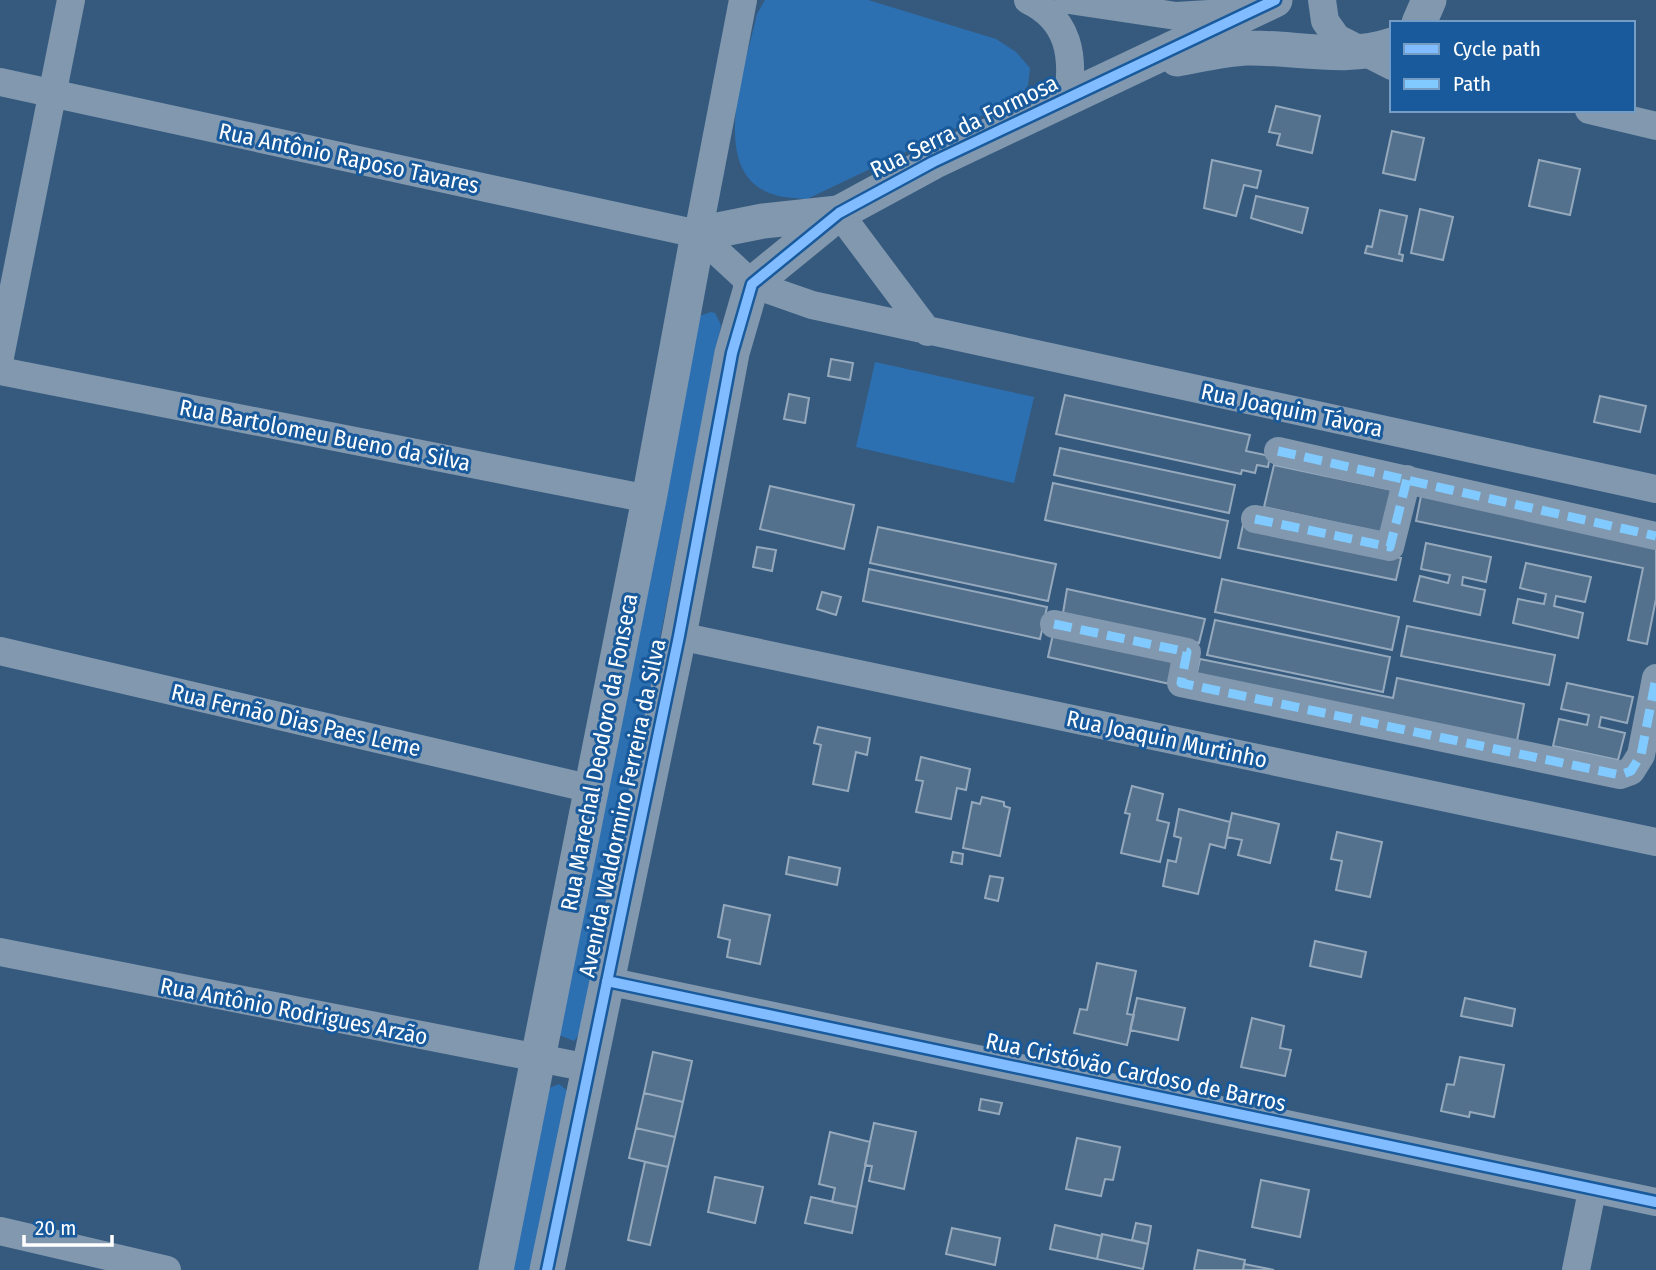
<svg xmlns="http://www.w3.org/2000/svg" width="1656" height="1270" viewBox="0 0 1656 1270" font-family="'Fira Sans Condensed',sans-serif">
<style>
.green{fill:#2d70b1}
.building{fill:#53708c;stroke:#95a9bd;stroke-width:2}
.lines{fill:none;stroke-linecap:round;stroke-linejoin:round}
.minor{stroke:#8198af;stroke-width:28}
.tertiary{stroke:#8198af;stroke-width:35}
.quiet{stroke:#80caff;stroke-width:9;stroke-dasharray:18 9;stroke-linecap:butt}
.cycleway-casing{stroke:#185a9c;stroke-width:15}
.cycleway{stroke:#80bcff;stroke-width:10}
.labels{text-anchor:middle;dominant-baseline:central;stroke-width:6;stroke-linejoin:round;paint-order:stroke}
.street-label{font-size:23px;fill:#fff;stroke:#185a9c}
</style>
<rect width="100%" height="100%" fill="#365a7e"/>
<path class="green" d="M765,0H868L996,39L1016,52L1030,68L1028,85L1019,98L807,199C797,198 784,198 775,195C704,174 747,62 757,14Z
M711,312L715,313L721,325L584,1028L574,1041L559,1035L696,317Z
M875,362L1034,397L1014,483L856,447Z
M559,1084L570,1093L536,1270H510L547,1089Z"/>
<path class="building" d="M1276,106L1320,116L1312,153L1277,145L1280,134L1269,132Z
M1392,131L1424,138L1415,180L1383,173Z
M1212,160L1261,171L1257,188L1244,185L1236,216L1204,208Z
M1539,160L1580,169L1570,215L1529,206Z
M1256,196L1308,208L1302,233L1251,218Z
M1420,209L1453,217L1443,260L1411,253Z
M1380,210L1407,216L1399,254L1403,255L1402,261L1365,253L1367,246L1372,247Z
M831,359L853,363L850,380L828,376Z
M789,394L809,398L805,423L784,419Z
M1065,395L1250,435L1246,451L1270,456L1268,467L1257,465L1255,473L1242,470L1241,474L1056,434Z
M1600,396L1646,406L1640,432L1594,422Z
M1060,448L1235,485L1229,513L1054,475Z
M1274,465L1397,491L1387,534L1264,507Z
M1053,483L1228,521L1220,558L1045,520Z
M770,486L854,505L844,549L760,529Z
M1421,496L1656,544V599L1647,644L1628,640L1643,568L1416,521Z
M1243,525L1401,558L1396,580L1238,548Z
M878,527L1056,564L1048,601L870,563Z
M1426,543L1491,557L1486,582L1463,577L1462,585L1485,590L1480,615L1414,601L1420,576L1448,583L1450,575L1421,569Z
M757,547L776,550L772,571L753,567Z
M1526,563L1591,577L1585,602L1556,596L1554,606L1583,613L1578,638L1513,623L1518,599L1544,604L1546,594L1520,588Z
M869,569L1047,607L1040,639L863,601Z
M1222,579L1399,617L1392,650L1215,612Z
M1067,589L1205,619L1199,643L1063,613Z
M822,592L841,597L836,615L817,609Z
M1215,620L1390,657L1383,692L1207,655Z
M1407,626L1555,655L1549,685L1401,656Z
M1053,634L1175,661L1170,684L1048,657Z
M1200,659L1393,698L1397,678L1524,704L1516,746L1195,681Z
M1567,683L1633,697L1627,723L1601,717L1599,727L1625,733L1618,760L1553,746L1559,719L1587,725L1589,715L1561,709Z
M818,727L870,738L867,755L856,752L848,791L813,784L821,745L814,743Z
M921,757L970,769L966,790L957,788L951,819L916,812L923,781L916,780Z
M1132,786L1163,794L1157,820L1169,823L1160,862L1121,853L1130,814L1125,813Z
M982,797L1004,802V806L1010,808L1000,856L963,848L972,802L980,804Z
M1179,809L1230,822L1225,848L1210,844L1198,894L1163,886L1168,860L1176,862L1181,838L1174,836Z
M1232,813L1279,824L1270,863L1238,855L1242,840L1227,837Z
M1337,832L1382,842L1370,897L1336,890L1342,861L1331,859Z
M953,852L963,854L962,864L951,862Z
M789,857L840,868L837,885L786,874Z
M990,876L1003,878L998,901L985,898Z
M724,905L770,915L760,964L727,957L730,940L718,937Z
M1315,941L1366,952L1361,977L1310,966Z
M1097,963L1136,971L1127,1014L1134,1015L1127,1045L1074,1033L1080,1009L1087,1010Z
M1137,998L1185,1008L1178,1040L1130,1030Z
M1465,998L1515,1009L1512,1026L1461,1016Z
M1252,1018L1284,1026L1280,1048L1291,1050L1285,1076L1241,1067Z
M653,1052L692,1061L683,1102L644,1093Z
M1460,1057L1504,1065L1494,1117L1470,1112L1469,1117L1441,1111L1447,1084L1454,1085Z
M644,1093L683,1102L675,1137L636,1128Z
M981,1099L1002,1103L999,1114L979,1110Z
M874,1123L916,1132L904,1189L869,1181L872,1166L865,1165Z
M636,1128L675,1137L668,1167L629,1158Z
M830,1132L870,1142L857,1207L832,1202L835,1188L819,1184Z
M1077,1138L1120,1147L1113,1180L1105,1179L1101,1196L1066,1189Z
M645,1162L668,1167L650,1245L628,1240Z
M715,1177L763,1187L755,1223L708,1212Z
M1261,1180L1309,1190L1300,1237L1252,1227Z
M811,1197L857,1207L852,1233L805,1223Z
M1136,1223L1151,1226L1148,1244L1132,1240Z
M1055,1225L1102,1236L1097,1259L1050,1249Z
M952,1228L1000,1238L995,1265L946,1254Z
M1102,1234L1148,1244L1143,1269L1097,1259Z
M1198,1250L1245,1260L1243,1270H1194Z
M1244,1264L1274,1270H1243Z"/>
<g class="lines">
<path class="minor" d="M1028,0C1070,20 1074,57 1068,98
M1069,0L1176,16L1241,12
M1322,0L1325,21L1337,38L1392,66
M0,82L698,234
M1589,110L1656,126
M839,213L928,332
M698,234L752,284L812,305L1656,489
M698,234L743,0
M0,357L71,0
M0,371L649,499
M1278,451L1656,536
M1255,519L1390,547L1407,479
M1054,624L1187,652L1181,683L1620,775L1631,771L1641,755L1656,678
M679,636L1656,842
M0,651L592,789
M0,952L589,1068
M607,981L1656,1202
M0,1231L167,1270
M1576,1270L1592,1191"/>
<path class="tertiary" d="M1419,23L1429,0
M1177,59C1200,55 1224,49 1247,48C1295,47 1346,61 1392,45
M496,1270L649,499L698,234L763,221L838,213
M547,1270L679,636L732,353L752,284L839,213L933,162L1275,0"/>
<path class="quiet" d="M1278,451L1656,536
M1255,519L1390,547L1407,479
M1054,624L1187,652L1181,683L1620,775L1631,771L1641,755L1656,678"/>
<defs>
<path id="cycleway" d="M607,981L1656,1202
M547,1270L679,636L732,353L752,284L839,213L933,162L1275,0"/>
</defs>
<use href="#cycleway" class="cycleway-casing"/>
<use href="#cycleway" class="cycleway"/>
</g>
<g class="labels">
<g class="street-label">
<text transform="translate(964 126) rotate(-26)">Rua Serra da Formosa</text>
<text transform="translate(349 158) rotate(12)">Rua Antônio Raposo Tavares</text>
<text transform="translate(1292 410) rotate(12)">Rua Joaquim Távora</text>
<text transform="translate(325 435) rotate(11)">Rua Bartolomeu Bueno da Silva</text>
<text transform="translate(296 720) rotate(13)">Rua Fernão Dias Paes Leme</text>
<text transform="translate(1167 739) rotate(12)">Rua Joaquin Murtinho</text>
<text transform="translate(599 752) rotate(-79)">Rua Marechal Deodoro da Fonseca</text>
<text transform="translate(622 808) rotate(-78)">Avenida Waldormiro Ferreira da Silva</text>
<text transform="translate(294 1011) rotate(11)">Rua Antônio Rodrigues Arzão</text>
<text transform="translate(1136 1072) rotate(12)">Rua Cristóvão Cardoso de Barros</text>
</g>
</g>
<rect x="1390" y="21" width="245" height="91" fill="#185a9c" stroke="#749cc4" stroke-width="2"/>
<rect x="1404" y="44" width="35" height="10" fill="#80bcff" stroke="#749cc4" stroke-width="2"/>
<text x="1453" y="56" font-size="21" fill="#ffffff">Cycle path</text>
<rect x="1404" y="79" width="35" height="10" fill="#80caff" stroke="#749cc4" stroke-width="2"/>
<text x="1453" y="91" font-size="21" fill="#ffffff">Path</text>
<path d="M24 1235v10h88v-10" fill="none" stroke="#ffffff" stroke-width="3.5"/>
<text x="35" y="1235" font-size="21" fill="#ffffff" stroke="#185a9c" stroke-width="5" paint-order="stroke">20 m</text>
</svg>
